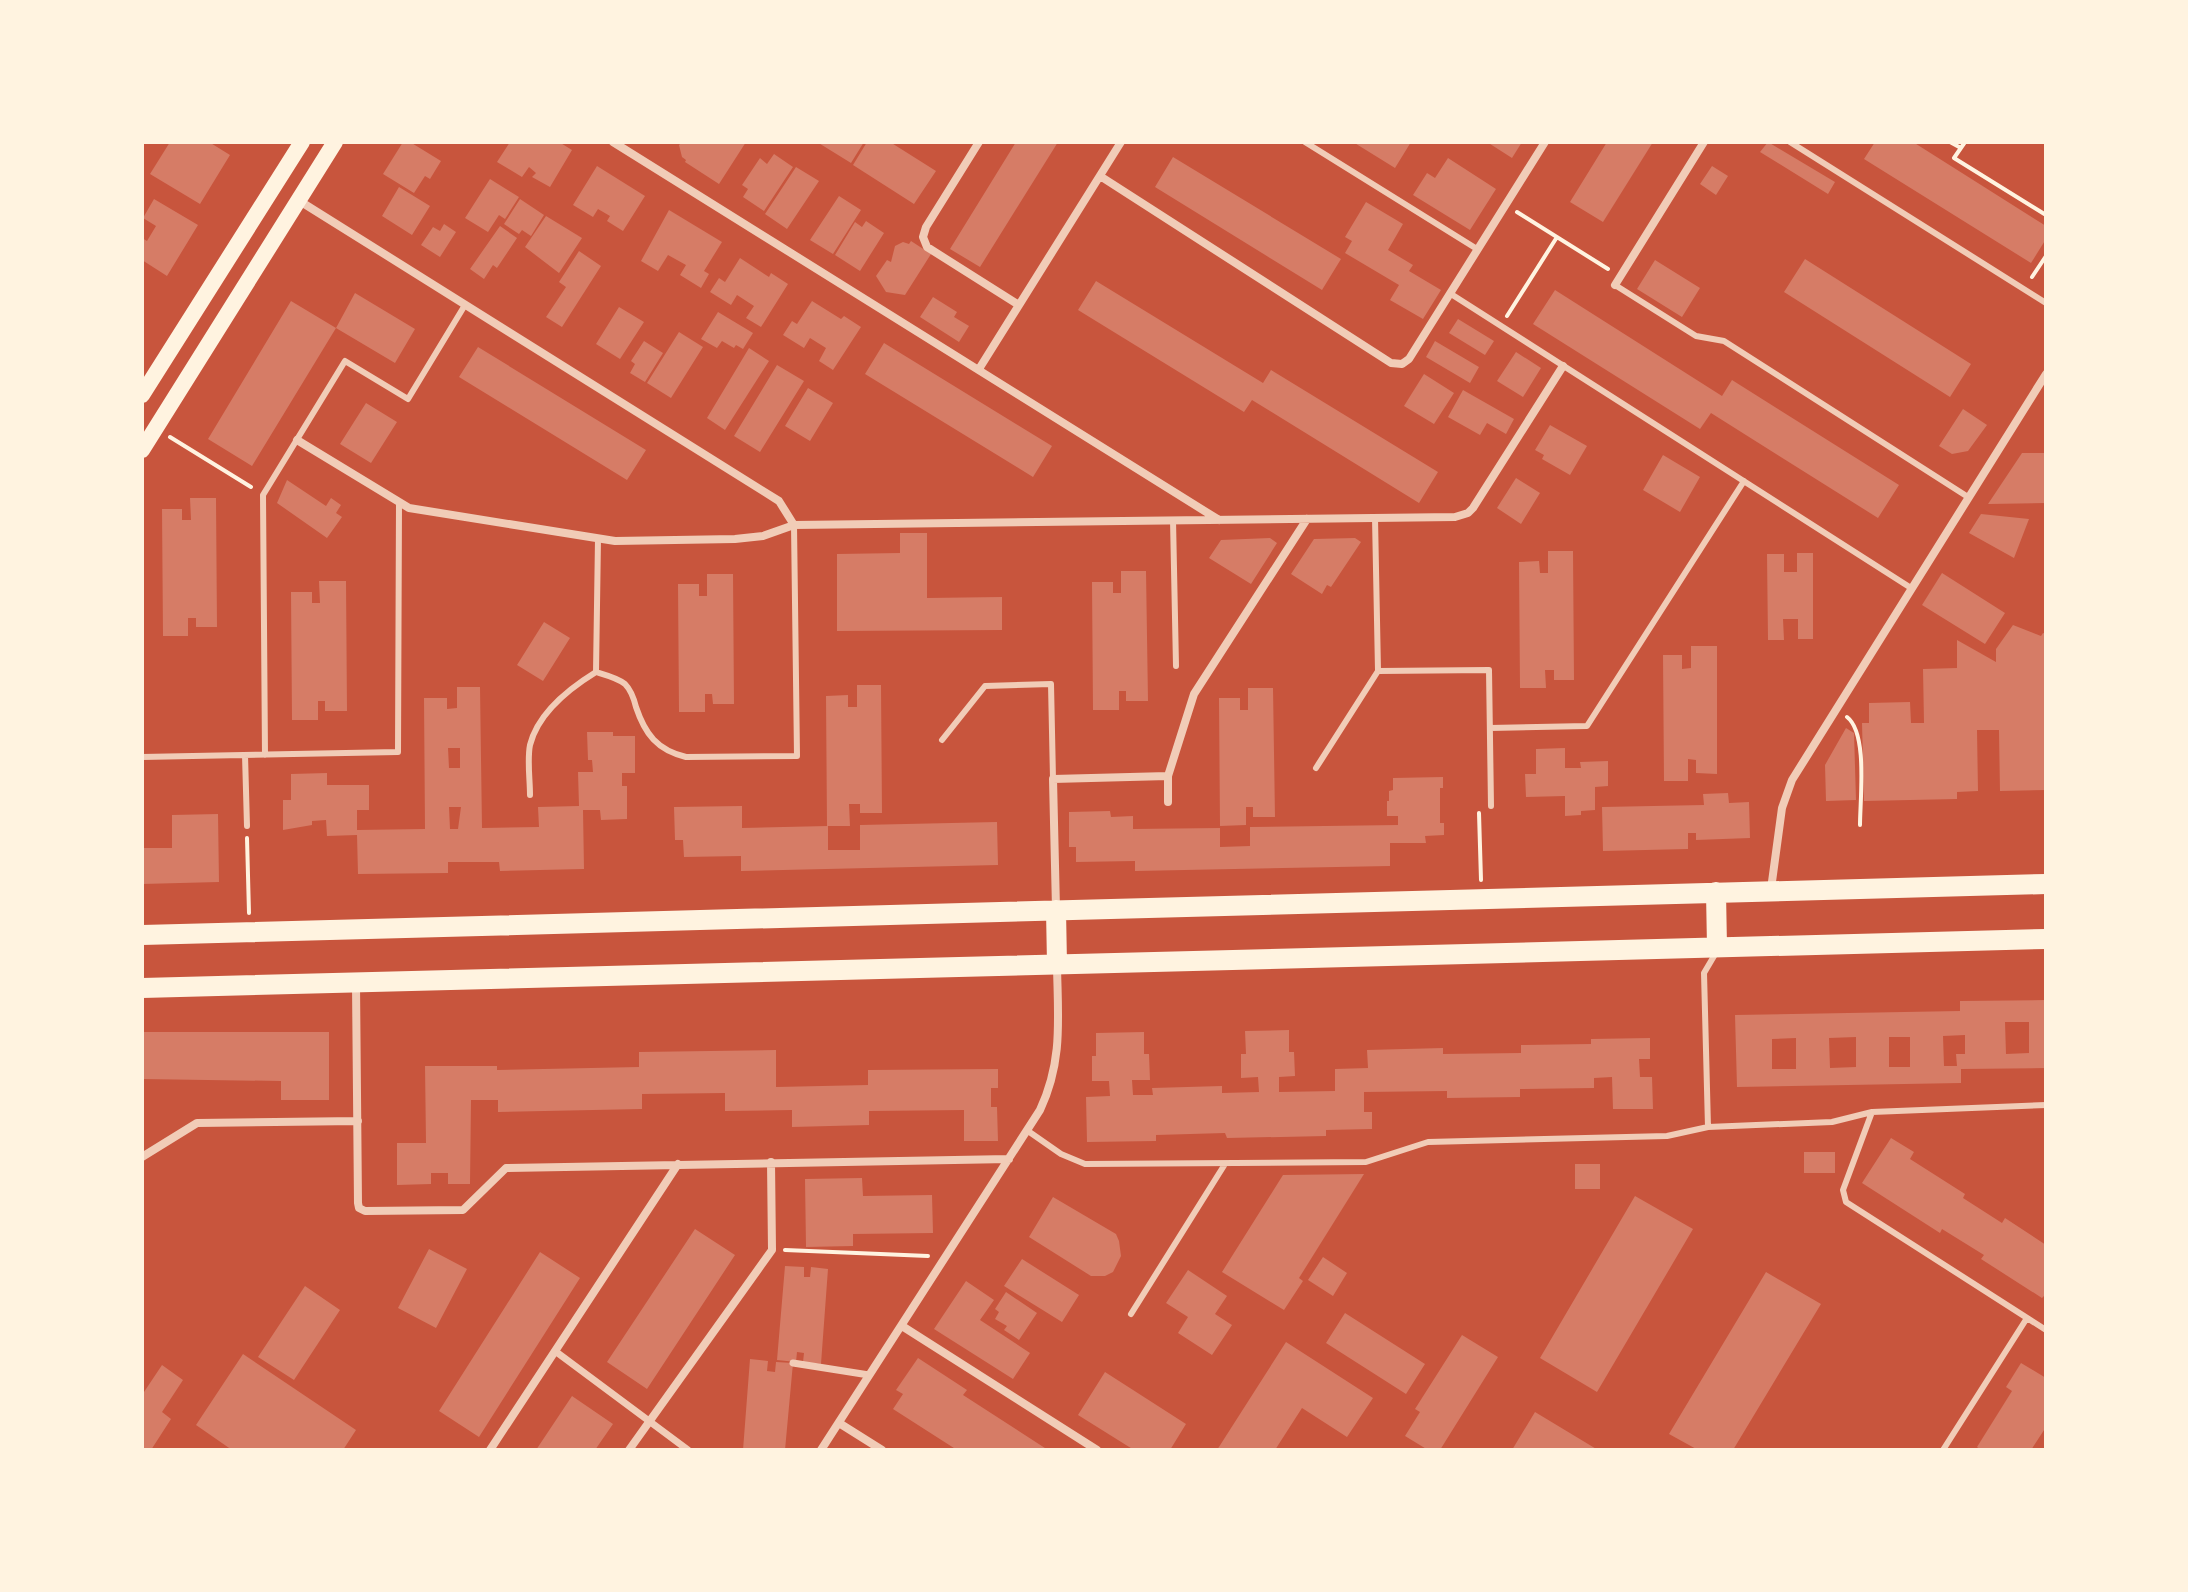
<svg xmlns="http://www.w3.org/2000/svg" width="2188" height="1592" viewBox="0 0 2188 1592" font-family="'PT Sans',sans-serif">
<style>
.building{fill:#d67c66;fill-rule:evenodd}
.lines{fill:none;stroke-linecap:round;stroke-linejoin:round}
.path{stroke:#fff3e0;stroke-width:4}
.service{stroke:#f1ccb7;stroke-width:6}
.pedestrian{stroke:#f1ccb7;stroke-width:7}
.minor{stroke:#f1ccb7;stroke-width:8}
.secondary{stroke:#fff3e0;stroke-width:16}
.primary{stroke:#fff3e0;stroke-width:20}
</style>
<rect width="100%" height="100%" fill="#c8553d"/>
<path class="building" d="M170,142H209L230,155L200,204L150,174Z
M403,142H410L441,161L430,179L425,176L414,193L383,174Z
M510,142H559L572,150L550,187L532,177L536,173L529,167L522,177L497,162Z
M682,142H746L719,184L685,162L686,160L682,157L679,145Z
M817,142H864L851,163Z
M867,142H890L936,171L914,204L853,165Z
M1016,142H1058L980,267L950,249Z
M1353,142H1411L1395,168Z
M1487,142H1522L1512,158Z
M1607,142H1653L1603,222L1570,202Z
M1768,142L1835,182L1828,194L1760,152Z
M1875,142H1913L2046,226V239L2031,263L1864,159Z
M774,154L793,167L764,211L743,197L748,189L742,185L760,158L767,164Z
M1173,157L1341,259L1322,290L1155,187Z
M1448,158L1496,189L1470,230L1413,195L1427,173L1435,178Z
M597,166L645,196L623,231L607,221L610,216L598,209L593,217L573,205Z
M1712,166L1728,176L1716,195L1700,184Z
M796,167L819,181L787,229L765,214Z
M490,179L519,197L505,219L499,215L488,232L465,218Z
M399,187L430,206L412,235L382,216Z
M839,196L861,210L833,254L810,240Z
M154,199L198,225L167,276L142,260V238L147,241L156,226L143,218Z
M520,199L544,215L531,236L522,230L519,234L504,224Z
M1366,202L1403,224L1388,250L1413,265L1409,271L1441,290L1423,319L1390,300L1399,285L1345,253L1352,241L1345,237Z
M669,210L722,242L704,271L709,274L701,288L680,275L686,265L668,255L658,271L641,261Z
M546,216L582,238L559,273L525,247Z
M866,221L884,233L860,271L835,255L855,222L862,227Z
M444,224L456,232L440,257L421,245L433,227L440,231Z
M500,226L517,238L497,268L493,265L484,279L470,269Z
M911,241L931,254L905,295L886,292L876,276L887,260L891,262L895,246L903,242L909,244Z
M579,251L601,266L562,327L546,317L566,287L559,282Z
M740,258L769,277L771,273L788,284L761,327L746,318L754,306L737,295L731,305L710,292L719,278L725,282Z
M1805,259L1971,364L1950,397L1784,292Z
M1655,260L1700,288L1682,317L1637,289Z
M1096,281L1263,383L1271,370L1438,472L1419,503L1252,400L1244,412L1078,310Z
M1555,290L1722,396L1732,380L1899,485L1878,518L1711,413L1700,429L1533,324Z
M355,293L415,329L395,363L336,328Z
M933,297L957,312L954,317L969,326L959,342L920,317Z
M291,301L336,328L252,466L208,439Z
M812,301L841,319L844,316L861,327L833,370L819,361L826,348L810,338L804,348L783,335L792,321L797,324Z
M619,307L644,322L620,359L596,344Z
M718,312L753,333L743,349L736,345L734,348L722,341L717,348L701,339Z
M1458,319L1494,341L1485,355L1449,333Z
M679,332L703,347L671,398L647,383Z
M644,341L663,353L645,382L630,373L635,364L631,361Z
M1435,341L1479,367L1470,383L1426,357Z
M884,343L1052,446L1033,477L865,374Z
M478,347L646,450L627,480L459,377Z
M749,348L769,361L725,430L707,418Z
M1516,352L1541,368L1523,397L1497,381Z
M777,365L804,381L760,452L734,436Z
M1424,374L1454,393L1434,424L1404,406Z
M808,388L833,403L810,441L785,426Z
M1463,390L1514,419L1506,434L1487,423L1480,435L1448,417Z
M366,403L397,422L371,463L340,444Z
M1963,409L1987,425L1968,451L1952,454L1939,446Z
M1550,425L1587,446L1570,475L1542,459L1544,455L1535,450Z
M2022,453H2046V503L1988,504Z
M1663,455L1700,477L1680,512L1643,490Z
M1516,478L1540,493L1521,524L1497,508Z
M287,480L326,506L331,498L341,505L336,513L342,517L327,538L277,503Z
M190,498H216L217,627H196V618H188V636H163L162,509H182V520H191Z
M1981,514L2029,519L2014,558L1969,533Z
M900,533H927V598L1002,597V630L837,631V554L900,553Z
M1270,538L1277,543L1251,584L1209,558L1221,540Z
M1355,538L1361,542L1331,587L1327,585L1322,594L1291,574L1314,539Z
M1548,551H1573L1574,680H1554V670H1545L1546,688H1520L1519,562L1539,561L1540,573H1548Z
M1797,553H1813V639H1798V619H1783L1784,640H1768L1767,554H1784V572H1797Z
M1121,571H1146L1148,701H1126V691H1119V710H1093L1092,582H1113V593H1121Z
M1942,573L2005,613L1985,644L1922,605Z
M707,574H733L734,704H713L712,694H705V712H679L678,584H699V596H707Z
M319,581H346L347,711H325V701H318V720H292L291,592H312V603H320Z
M544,622L570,638L543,681L517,665Z
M2013,625L2041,636L2043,633L2046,634V790L2000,791L1999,730H1977L1978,791L1957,792V799L1864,801L1862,723H1869V703L1910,702L1911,723H1924L1923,669L1957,668V640L1996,662V649Z
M1691,646H1717V774L1696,773V760L1688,759V781H1664L1663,655H1682V669L1691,668Z
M857,685H881L882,813H860V804H849L850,826H827L826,696L848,695V707H857Z
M457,687H480L482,828L539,827L538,807L579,806L578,772H593L592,760H588L587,732H613V736H635V773H622V786H627V819L601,820L600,810H583L584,869L500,871L499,862H448V873L358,874L357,835L327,836L326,820L312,821V825L283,830V800H291V774L327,773V785H369V810H357V830L425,829L424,698H447V709L457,708ZM448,748H460V768H449ZM449,807H461L458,829H450Z
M1248,688H1273L1275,817H1253V807H1246V825L1220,826L1219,698H1240V710H1248Z
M1846,728L1854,733L1856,800L1826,801L1825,765Z
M1565,748V768H1581L1580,762L1608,761V786L1595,787V810L1581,811V815L1565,816V796L1526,797L1525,774H1536V749Z
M1443,777V788H1440V823H1444V835L1425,836L1426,843H1390V866L1135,871V861L1076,862V847H1069V812L1110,811L1111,817L1133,816V829L1220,828V847L1250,846V827L1398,825V816H1387V801H1389V791L1393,790V778Z
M1728,793L1729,803L1749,802L1750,838L1696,840V833H1688V849L1603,851L1602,807L1704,805L1703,794Z
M742,806V828L828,826V850H860V825L997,822L998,865L741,871V856L684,857L683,840H675L674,807Z
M218,814L219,882L142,884V848H172V815Z
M2046,1000V1068L1961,1069V1083L1737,1087L1735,1015L1960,1011V1001ZM2005,1022H2029V1053L2006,1054ZM1965,1035V1054H1956L1957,1066H1944L1943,1036ZM1856,1037V1067L1830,1068L1829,1038ZM1889,1037H1910V1067H1889ZM1796,1038V1069H1772V1039Z
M1289,1030V1052H1294L1295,1076L1279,1077V1092L1335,1091V1069L1368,1068L1367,1050L1443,1048V1054L1521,1053V1045L1591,1044V1039L1650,1038V1059H1639L1640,1077H1652L1653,1109H1613L1612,1077L1594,1078V1088L1520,1089V1097L1447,1098V1091L1364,1092V1112H1372V1129L1326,1130V1136L1227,1138L1225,1133L1156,1135V1141L1087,1142L1086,1097L1110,1096L1109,1081H1092V1056H1096V1033L1144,1032V1054H1149L1150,1080H1132L1133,1095H1153L1152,1088L1222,1086V1093L1259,1092L1258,1077L1241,1078V1054H1246L1245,1031Z
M142,1032H329V1100H281V1081L142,1079Z
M776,1050V1087L868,1085V1070L998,1069V1088H991V1107H997L998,1141H964V1110L869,1111V1125L792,1127V1110L725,1111V1093L642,1094V1109L498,1112V1100H471L470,1184H448V1173H431V1184L397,1185V1143H426L425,1066H497V1070L639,1067V1052Z
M1891,1138L1914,1152L1910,1159L1965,1194L1963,1198L2002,1223L2005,1218L2046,1245V1294L2042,1298L1981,1259L1984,1255L1942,1229L1940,1233L1862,1183Z
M1804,1152H1835V1173H1804Z
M1575,1164H1600V1189H1575Z
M1364,1174L1299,1278L1303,1281L1284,1310L1222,1272L1283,1175Z
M862,1178L863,1196L932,1195L933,1233L853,1234V1246L806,1247L805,1179Z
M1635,1196L1693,1229L1597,1392L1540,1358Z
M1053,1197L1116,1234L1119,1241L1121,1256L1113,1272L1105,1276H1091L1029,1237Z
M695,1229L735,1255L647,1389L607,1362Z
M429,1249L467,1269L436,1328L398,1308Z
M540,1252L580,1278L479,1437L439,1411Z
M1323,1257L1347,1273L1333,1296L1308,1280Z
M1022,1259L1079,1295L1062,1322L1004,1286Z
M785,1266L804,1267V1277H810L811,1267L828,1269L821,1364L803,1362L804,1353L797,1352L796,1362L777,1360Z
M1188,1270L1227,1296L1215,1314L1232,1325L1212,1355L1178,1333L1188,1317L1166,1303Z
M1766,1272L1821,1304L1733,1450H1698L1669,1434Z
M966,1281L994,1300L980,1320L1030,1353L1013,1379L934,1329Z
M305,1286L340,1310L294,1380L258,1357Z
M1006,1292L1037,1313L1019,1340L1004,1330L1007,1326L995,1319L999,1312L995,1309Z
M1345,1313L1425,1364L1406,1394L1326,1343Z
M1462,1335L1498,1357L1440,1450H1428L1405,1436L1420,1412L1415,1409Z
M1286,1342L1373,1398L1347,1437L1302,1408L1275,1450H1217Z
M243,1354L356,1430L343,1450H232L196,1425Z
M918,1358L967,1390L963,1395L1048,1450H957L893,1409L903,1394L896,1390Z
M750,1359L768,1361L767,1371L775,1372L776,1362L793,1363L785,1450H743Z
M2021,1363L2046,1378V1427L2031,1450H1981L1977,1447L2012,1391L2006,1387Z
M162,1365L183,1380L162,1412L171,1419L151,1450H142V1395Z
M1105,1372L1186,1424L1170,1450H1134L1078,1415Z
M572,1396L613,1424L595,1450H536Z
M1535,1412L1598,1450H1512Z"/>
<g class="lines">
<path class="path" d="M1950,142L1961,148
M1965,142L1954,158L2046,215
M1517,212L1608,269
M2032,277L2046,256
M1507,316L1557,237
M170,437L251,487
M1847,717C1868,733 1860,799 1860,825
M1479,813L1481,880
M247,838L249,913
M785,1250L928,1256"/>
<path class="service" d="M1305,142L1477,249
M1790,142L2046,303
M1615,285L1696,336L1724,341L1968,497
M1451,294L1911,588
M1375,518L1378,671L1489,670L1491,806
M1173,520L1176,666
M596,672C606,675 618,678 625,684C631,690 634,699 636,707C645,734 657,750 686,757L797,756L794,525
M596,672L598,539
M1490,728L1587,726L1744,481
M942,740L985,686L1051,684L1053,779
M245,755L247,826
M265,755L263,495L345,361L408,399L465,305
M142,757L398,752L399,504
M1316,768L1378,671
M530,795C530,779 527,760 530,745C538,713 570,688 596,672
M1872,1112L1843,1190L1846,1202L2046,1330
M1708,1127L1704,973L1717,951
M1028,1131L1061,1154L1085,1164L1366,1162L1428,1142L1667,1136L1708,1127L1832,1122L1872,1112L2046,1105
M1131,1314L1225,1164
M1943,1450L2027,1318"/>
<path class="pedestrian" d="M555,1351L688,1450
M793,1363L869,1375"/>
<path class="minor" d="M613,142L1219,520
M979,142L926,227L923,237L927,247L1019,305
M1100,176L1391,363L1402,364L1409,359L1545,142
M298,200L779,501L794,525
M1615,285L1704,142
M979,369L1121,142
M297,440L409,508L615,541L735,539L763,536L794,525L1455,517L1468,513L1473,508L1563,366
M1168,802V776L1194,694L1307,519
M1771,889L1782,808L1792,780L2046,374
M1056,909L1053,779L1168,776
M356,984L358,1203L359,1208L365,1211L463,1210L506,1168L1009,1159
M142,1157L197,1123L358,1121
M902,1326L1097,1450
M839,1423L882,1450
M490,1450L678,1164
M629,1450L772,1250L771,1162
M821,1450L1040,1110C1063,1061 1058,1019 1057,966"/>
<path class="secondary" d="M142,395L302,142
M142,450L335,142"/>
<path class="primary" d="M1716,892L1717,947
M1056,910L1057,964
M142,935L2046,884
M142,988L2046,939"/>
</g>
<rect width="2188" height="1592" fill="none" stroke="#fff3e0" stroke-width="288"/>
</svg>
